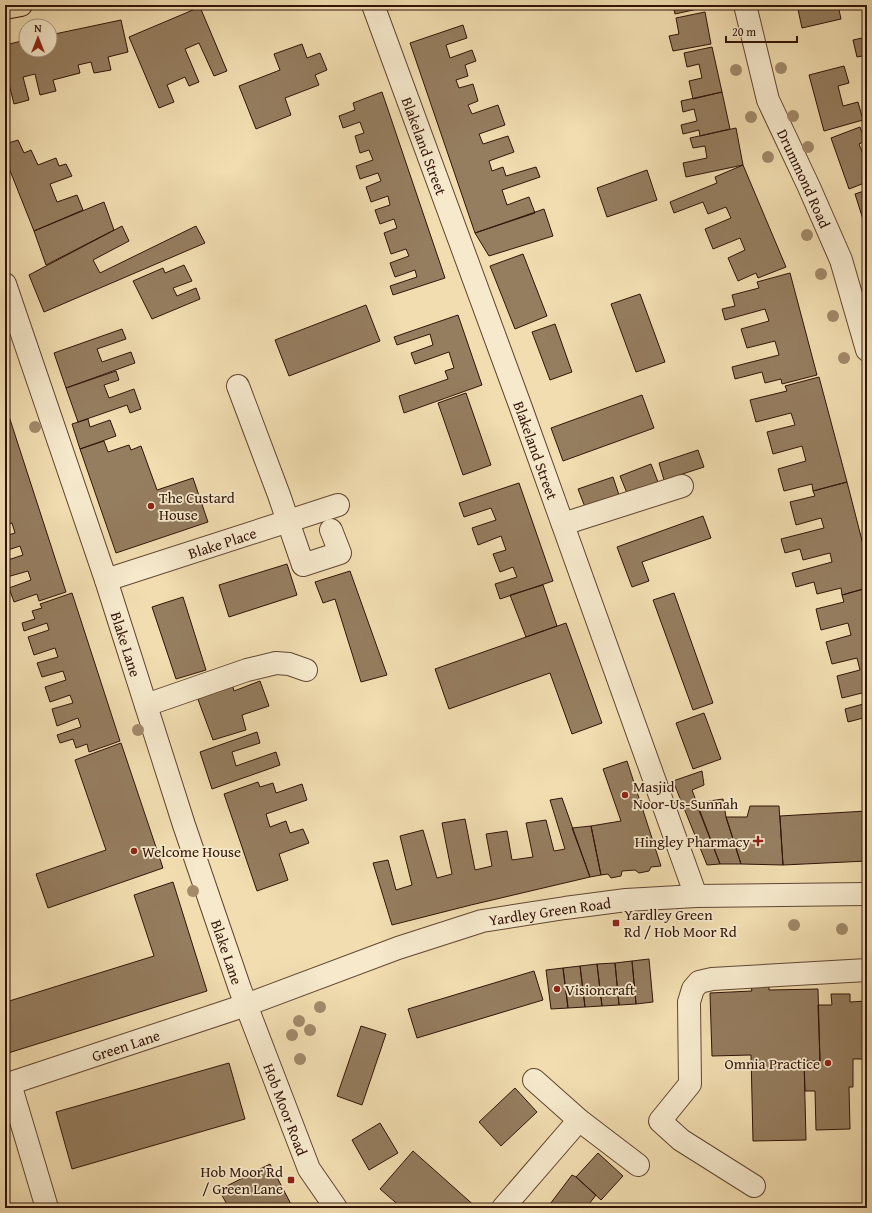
<svg xmlns="http://www.w3.org/2000/svg" width="872" height="1213" viewBox="0 0 872 1213" font-family="'Gentium Book Plus',serif">
<style>
.building{fill:#957d5f;stroke:#321407}
.lines{fill:none;stroke-linecap:round;stroke-linejoin:round}
.minor-casing{stroke:#624631;stroke-width:24}
.major-casing{stroke:#321407;stroke-width:24}
.minor{stroke:#f6e9cc;stroke-width:22}
.major{stroke:#f1ddb0;stroke-width:22}
.tree{fill:#a28a6a}
.poi-dot{fill:#8f2418;stroke:#f6e9cc;stroke-width:1.5}
.labels{text-anchor:middle;dominant-baseline:central;stroke-width:3.5;stroke-linejoin:round;paint-order:stroke}
.street-label{font-size:15px;fill:#321407;stroke:#f6e9cc}
.poi-label{font-size:15px;fill:#321407;stroke:#f6e9cc;text-anchor:start}
</style>
<rect width="100%" height="100%" fill="#f1ddb0"/>
<filter id="stains"><feTurbulence type="fractalNoise" baseFrequency=".005" numOctaves="4"/><feColorMatrix values="0 0 0 0 .2 0 0 0 0 .09 0 0 0 0 .02 0 0 0 .5 -.17"/></filter>
<radialGradient id="worn" r=".72"><stop offset=".6" stop-color="#630" stop-opacity="0"/><stop offset="1" stop-color="#630" stop-opacity=".3"/></radialGradient>
<path class="building" d="M673,5H701L702,8L675,14Z
M797,5H838L841,19L802,28Z
M200,7L227,71L214,76L199,43L185,49L199,82L189,86L185,77L167,85L174,102L159,108L129,37Z
M705,12L711,44L673,51L669,36L679,34L676,18Z
M121,20L128,52L108,57L111,70L94,73L91,62L78,65L80,73L53,80L56,91L40,95L35,74L23,77L29,100L14,104L8,80L5,81V45L26,40V50H50V35Z
M463,25L467,38L446,45L450,58L472,50L476,61L465,65L468,76L456,80L459,88L473,84L478,101L468,105L472,114L498,105L505,125L479,134L483,144L508,136L514,152L489,161L492,171L503,167L506,176L536,167L540,177L502,190L507,205L529,197L535,213L475,233L410,43Z
M867,37V55L857,57L853,40Z
M302,44L307,58L320,53L327,70L315,75L319,85L285,98L291,115L256,129L239,86L280,70L274,54Z
M712,47L722,92L693,99L689,81L702,78L699,64L687,67L684,53Z
M844,66L849,83L838,86L843,106L858,102L863,120L824,131L809,75Z
M382,92L445,278L393,295L390,286L417,277L415,270L395,277L390,263L409,256L406,249L391,254L384,233L397,228L394,219L380,224L375,210L390,205L388,196L371,202L366,187L381,181L378,173L360,179L356,166L373,160L369,150L360,153L355,136L364,133L360,122L343,128L339,116L355,110L353,103Z
M722,92L730,129L700,136L699,130L683,134L681,125L697,121L694,109L683,112L681,101Z
M860,127L865,141L859,144L867,164V182L849,189L831,138Z
M736,128L743,165L686,177L683,163L707,158L705,146L693,148L690,138Z
M18,140L24,153L31,150L38,165L56,158L59,166L66,164L72,176L50,184L57,202L77,195L83,210L34,231L5,158V144Z
M743,165L786,267L758,278L756,273L738,281L728,258L745,250L740,238L713,249L705,229L731,218L726,207L708,214L703,202L674,213L670,202L717,183L715,177Z
M647,170L657,200L607,217L597,188Z
M867,190V232L855,194Z
M104,202L114,230L46,265L34,231Z
M544,209L553,236L489,256L475,233Z
M122,226L129,241L93,260L100,273L196,226L205,243L44,312L29,275Z
M523,254L547,316L515,329L490,266Z
M184,265L192,281L173,288L177,296L196,288L200,299L152,319L133,281L163,268L165,273Z
M790,273L817,375L782,384L781,379L765,383L762,372L735,379L732,367L779,355L775,341L747,348L741,329L769,321L765,309L725,320L722,309L735,306L732,295L759,288L757,282Z
M640,294L665,362L636,372L611,304Z
M366,305L380,341L289,376L275,340Z
M458,315L482,385L404,413L399,396L448,379L445,371L454,368L449,352L415,364L411,353L433,345L430,334L397,345L394,337Z
M555,324L572,372L550,380L532,332Z
M122,329L126,339L97,349L102,362L131,352L135,363L66,388L54,353Z
M116,371L119,380L104,385L109,398L134,389L141,409L130,413L127,405L78,422L66,388Z
M819,377L847,482L813,491L812,484L784,491L778,469L806,461L802,446L773,454L767,432L795,425L791,413L756,422L750,400L787,391L785,386Z
M466,393L491,465L463,475L438,403Z
M642,395L654,428L563,461L551,428Z
M5,404L66,592L39,601L37,594L14,602L9,588L31,580L28,571L7,577L5,570V561L23,555L20,546L5,551V536L15,533L12,523L5,526Z
M88,419L90,427L110,420L116,436L80,449L72,424Z
M104,441L108,452L129,445L131,450L141,446L157,490L193,478L208,522L116,553L80,449Z
M698,450L704,467L664,480L659,463Z
M651,464L658,482L627,493L620,476Z
M613,477L619,495L585,507L578,489Z
M847,482L867,560V588L842,595L841,588L817,594L814,582L796,587L792,573L832,562L830,553L803,560L800,549L785,553L781,539L824,528L821,518L796,525L790,502L815,496L813,491Z
M519,483L553,581L500,599L495,584L517,577L513,567L500,572L493,554L506,550L501,536L478,545L472,528L496,520L491,508L464,517L459,503Z
M703,516L711,538L642,562L649,581L632,587L617,547Z
M287,564L297,595L229,617L219,585Z
M350,571L387,675L361,682L335,599L323,603L315,582Z
M543,585L557,626L526,637L510,595Z
M867,588V695L866,692L842,698L837,676L860,670L857,658L832,664L826,642L851,635L848,623L821,630L816,609L844,602L842,595Z
M72,593L120,741L89,752L87,744L76,748L73,739L60,743L57,735L81,727L78,718L57,726L52,709L73,703L70,695L50,702L45,687L66,680L63,671L42,677L37,663L58,657L55,648L34,655L28,637L49,630L47,623L24,631L22,623L35,619L32,611L42,608L40,604Z
M674,593L713,703L693,710L653,600Z
M183,597L206,670L176,679L152,607Z
M566,623L602,723L572,734L550,673L449,709L435,669Z
M231,680L234,691L260,681L269,706L242,715L246,730L213,740L196,694Z
M867,703V717L848,722L845,709Z
M704,713L721,759L693,769L676,723Z
M257,732L260,743L232,752L236,766L276,752L280,765L212,789L200,752Z
M121,743L163,868L48,908L36,874L106,850L75,760Z
M627,761L661,866L651,867L649,871L639,873L635,870L622,871L621,876L611,878L608,874L601,875L591,826L621,821L603,769Z
M702,771L704,785L692,790L720,864L707,865L673,781Z
M258,782L260,787L273,783L276,793L302,784L307,800L266,814L270,827L286,821L290,833L303,829L309,843L279,854L288,880L257,891L224,794Z
M562,798L590,877L471,905L392,925L373,863L388,860L396,890L412,885L400,836L423,830L437,878L452,874L442,823L465,819L475,870L492,866L486,834L507,831L512,860L533,857L526,823L546,820L554,851L565,849L550,800Z
M723,799L726,817L741,864H720L696,803Z
M750,806H779L783,865L741,864L726,817H747Z
M867,811V861L783,865L780,816Z
M591,826L601,875L590,877L572,828Z
M173,882L207,991L5,1054V998L6,1002L154,956L134,895Z
M649,959L653,1002L636,1004L632,961Z
M632,961L636,1004L619,1005L615,963Z
M615,963L619,1005L602,1006L597,964Z
M597,964L602,1006L585,1007L580,966Z
M580,966L585,1007L568,1008L563,968Z
M563,968L568,1008L551,1009L546,970Z
M534,971L543,1000L417,1038L408,1009Z
M769,986V990L818,989L820,1061H804L806,1140L753,1141L751,1055L712,1056L710,993L752,991L751,987Z
M831,994H850V1002L867,1001V1065V1059H853V1087H849L850,1129L816,1130L815,1091H805L804,1061H820L818,1005H832Z
M361,1026L386,1034L362,1105L337,1096Z
M229,1063L245,1119L72,1169L56,1112Z
M515,1088L537,1112L501,1146L479,1122Z
M380,1123L398,1153L369,1170L352,1140Z
M413,1151L477,1208H402L380,1189Z
M598,1153L623,1176L601,1200L576,1177Z
M270,1164L293,1208H229L219,1190Z
M572,1175L576,1177L596,1195L586,1208H547Z"/>
<g class="lines">
<defs>
<g id="minor">
<path id="s1" d="M373,5L520,405L696,896"/>
<path id="s2" d="M745,5L768,100L809,187L841,260L867,350"/>
<path id="s3" d="M5,284L106,580L184,825L240,989L309,1169L336,1208"/>
<path d="M238,386L279,495L303,565L340,553L331,530"/>
<path d="M563,524L682,486"/>
<path id="s4" d="M106,580L338,505"/>
<path d="M146,705L247,670L276,663L289,664L306,670"/>
<path d="M534,1080L579,1120L638,1165"/>
<path d="M10,1084L47,1208"/>
<path id="s5" d="M5,1085L246,1005L398,948L482,921L565,908L626,900L696,896L867,894"/>
<path d="M754,1186L681,1140L660,1121L690,1084L689,1002L693,989L699,982L712,979L867,970"/>
<path d="M503,1208L579,1120"/>
</g>
<path id="major" d="M5,8L21,5"/>
</defs>
<use href="#minor" class="minor-casing"/>
<use href="#major" class="major-casing"/>
<use href="#minor" class="minor"/>
<use href="#major" class="major"/>
</g>
<g class="tree">
<circle cx="781" cy="68" r="6"/>
<circle cx="736" cy="70" r="6"/>
<circle cx="793" cy="116" r="6"/>
<circle cx="751" cy="117" r="6"/>
<circle cx="808" cy="147" r="6"/>
<circle cx="768" cy="157" r="6"/>
<circle cx="807" cy="235" r="6"/>
<circle cx="821" cy="274" r="6"/>
<circle cx="833" cy="316" r="6"/>
<circle cx="844" cy="358" r="6"/>
<circle cx="35" cy="427" r="6"/>
<circle cx="138" cy="730" r="6"/>
<circle cx="193" cy="891" r="6"/>
<circle cx="794" cy="925" r="6"/>
<circle cx="842" cy="929" r="6"/>
<circle cx="320" cy="1007" r="6"/>
<circle cx="299" cy="1021" r="6"/>
<circle cx="310" cy="1030" r="6"/>
<circle cx="292" cy="1035" r="6"/>
<circle cx="300" cy="1059" r="6"/>
</g>
<g class="poi-dot">
<circle cx="151" cy="506" r="4"/>
<circle cx="625" cy="795" r="4"/>
<path d="M756 835h4v4h4v4h-4v4h-4v-4h-4v-4h4z"/>
<circle cx="134" cy="851" r="4"/>
<rect x="612" y="919" width="8" height="8" rx="2"/>
<circle cx="557" cy="989" r="4"/>
<circle cx="828" cy="1063" r="4"/>
<rect x="287" y="1176" width="8" height="8" rx="2"/>
</g>
<g class="labels">
<g class="street-label">
<text stroke="none"><textPath href="#s1" startOffset="150">Blakeland Street</textPath></text>
<text stroke="none"><textPath href="#s2" startOffset="184">Drummond Road</textPath></text>
<text stroke="none"><textPath href="#s1" startOffset="474">Blakeland Street</textPath></text>
<text stroke="none"><textPath href="#s4" startOffset="122">Blake Place</textPath></text>
<text stroke="none"><textPath href="#s3" startOffset="380">Blake Lane</textPath></text>
<text stroke="none"><textPath href="#s5" startOffset="573">Yardley Green Road</textPath></text>
<text stroke="none"><textPath href="#s3" startOffset="704">Blake Lane</textPath></text>
<text stroke="none"><textPath href="#s5" startOffset="127">Green Lane</textPath></text>
<text stroke="none"><textPath href="#s3" startOffset="872">Hob Moor Road</textPath></text>
</g>
<g class="poi-label">
<text x="159" y="497">The Custard<tspan x="159" dy="17">House</tspan></text>
<text x="633" y="786">Masjid<tspan x="633" dy="17">Noor-Us-Sunnah</tspan></text>
<text x="750" y="841" text-anchor="end">Hingley Pharmacy</text>
<text x="142" y="851">Welcome House</text>
<text x="624" y="914">Yardley Green<tspan x="624" dy="17">Rd / Hob Moor Rd</tspan></text>
<text x="565" y="989">Visioncraft</text>
<text x="820" y="1063" text-anchor="end">Omnia Practice</text>
<text x="283" y="1171" text-anchor="end">Hob Moor Rd<tspan x="283" dy="17">/ Green Lane</tspan></text>
</g>
</g>
<rect width="872" height="1213" fill="none" stroke="#f1ddb0" stroke-width="20"/>
<rect x="6" y="6" width="860" height="1201" fill="none" stroke="#321407" stroke-width="2"/>
<rect x="10" y="10" width="852" height="1193" fill="none" stroke="#321407"/>
<g transform="translate(38 38)"><circle r="19" fill="#f6e9cc" stroke="#a8947d"/>
<path d="M0-3L7 15L0 10L-7 15Z" fill="#8f2418"/>
<text y="-6" font-size="11" font-weight="bold" text-anchor="middle" fill="#321407">N</text>
</g>
<path d="M726 36v6h71v-6" fill="none" stroke="#321407" stroke-width="2"/>
<text x="732" y="36" font-size="12" fill="#321407" stroke="#f6e9cc" stroke-width="3" paint-order="stroke">20 m</text>
<rect width="100%" height="100%" filter="url(#stains)"/>
<rect width="100%" height="100%" fill="url(#worn)"/>
</svg>
